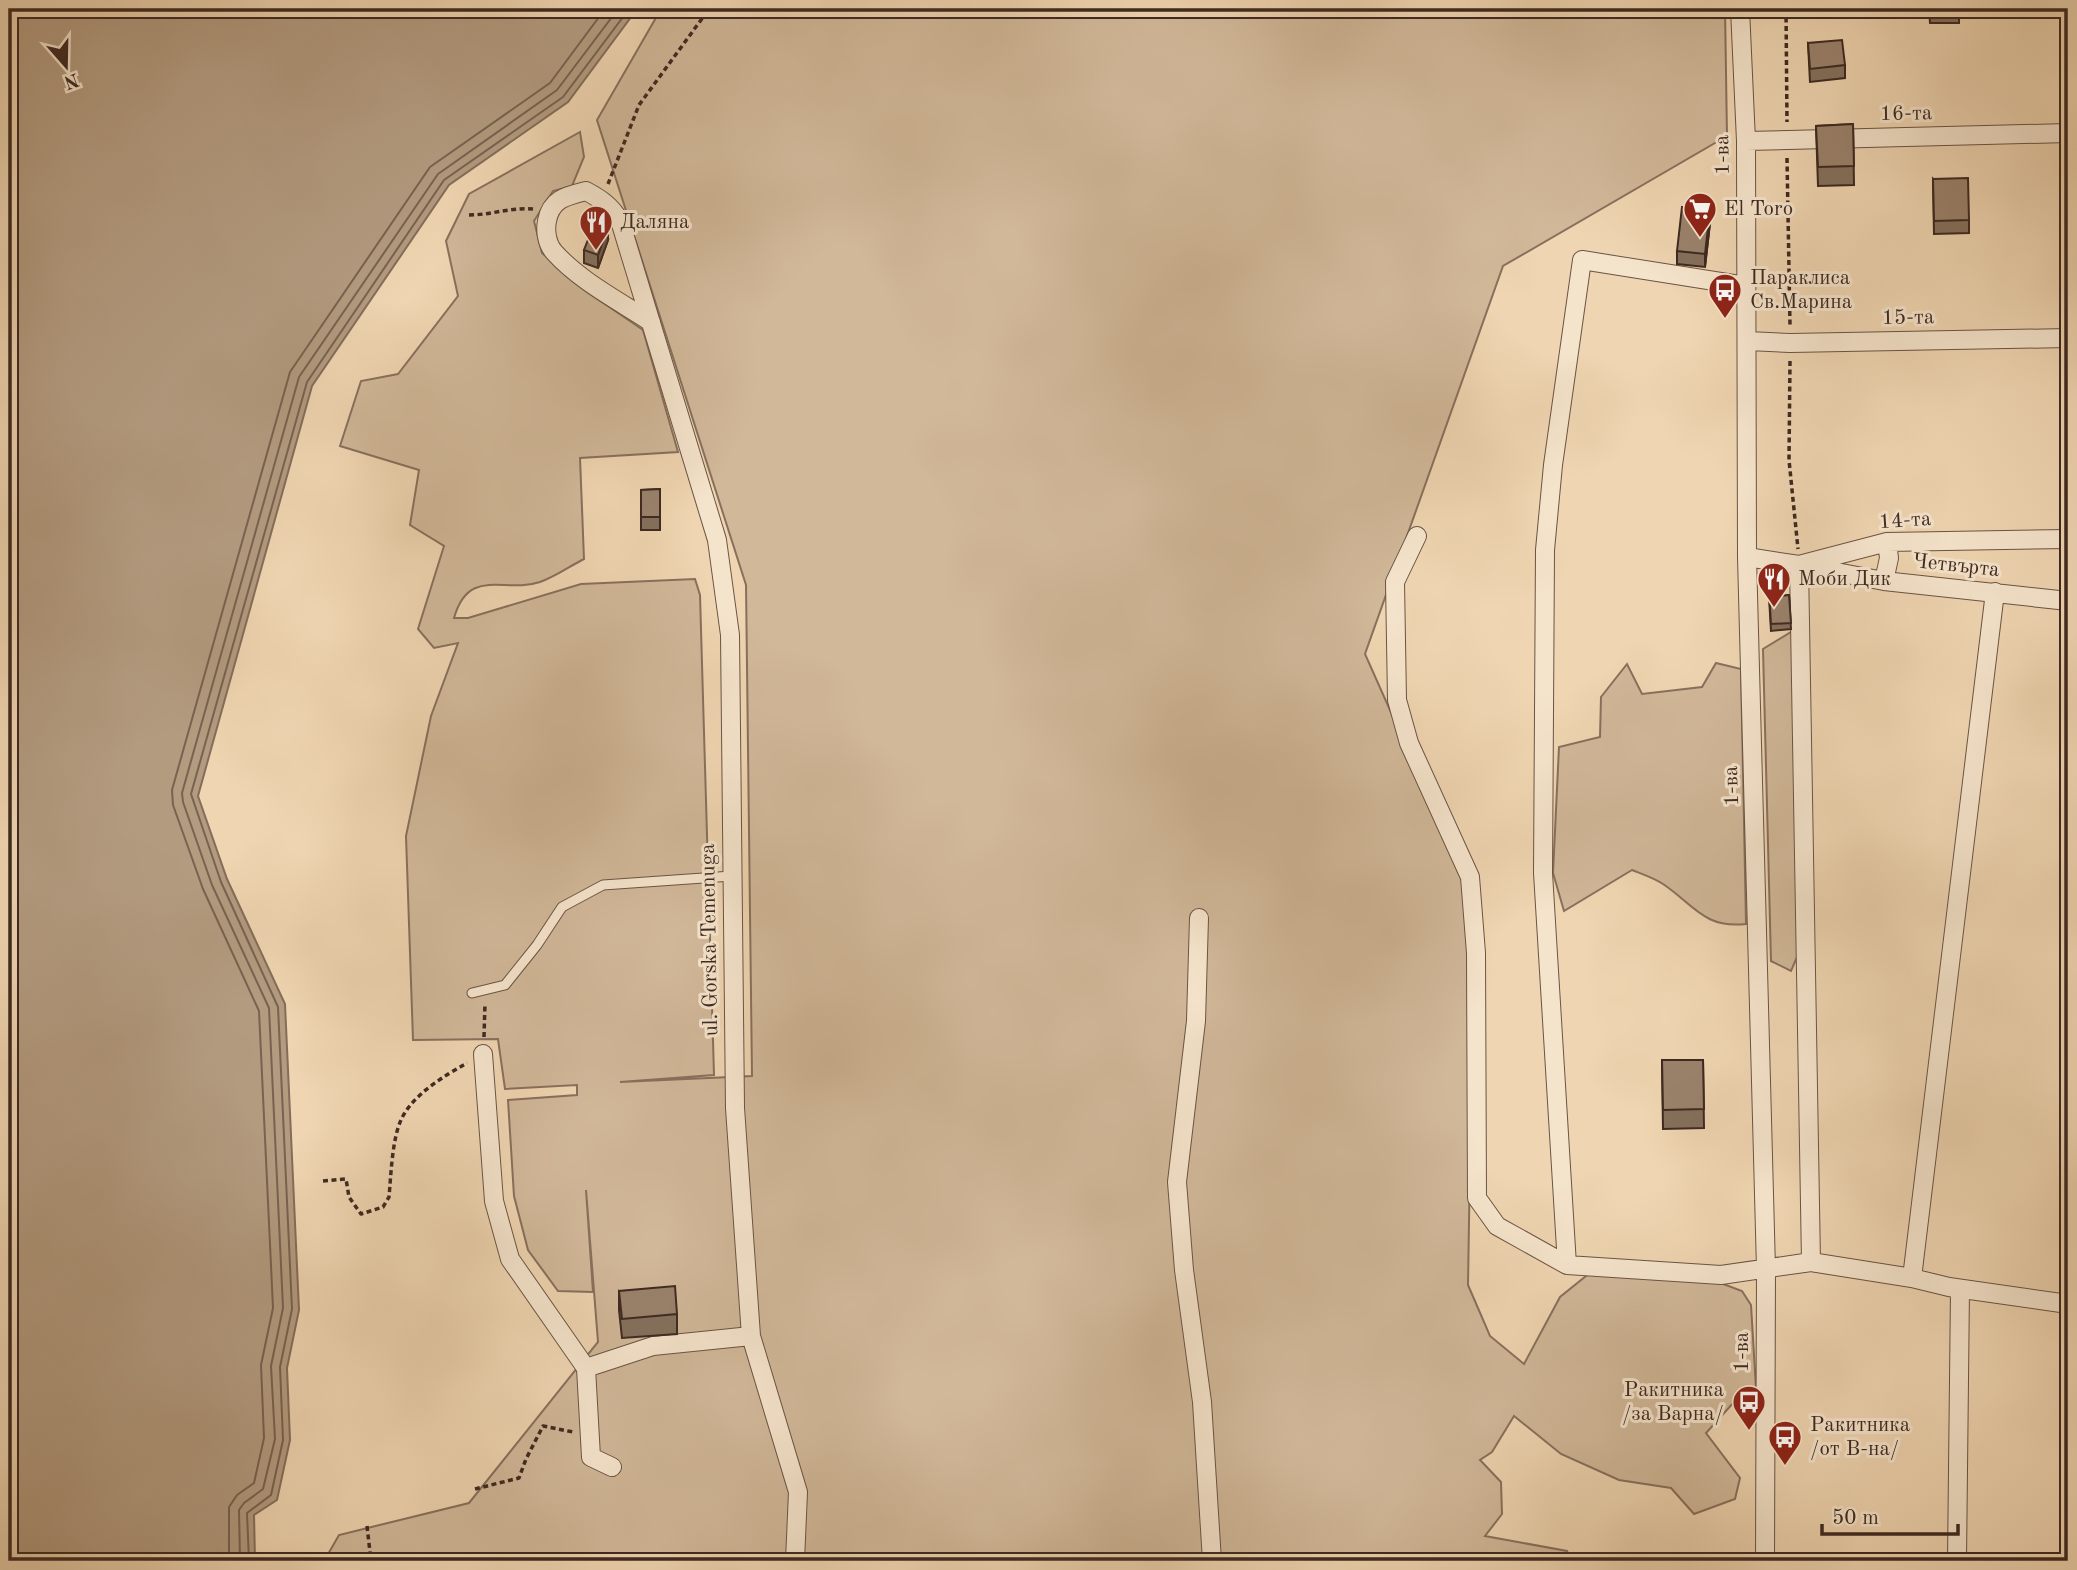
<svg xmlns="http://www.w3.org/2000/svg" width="2077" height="1570" viewBox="0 0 2077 1570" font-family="'Old Standard TT',serif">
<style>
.green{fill:#d1b899;stroke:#88705d;stroke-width:2}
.water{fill:#b39b80;stroke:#846d5a;stroke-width:2}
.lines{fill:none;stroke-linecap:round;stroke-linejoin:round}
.shore{stroke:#786250;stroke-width:2}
.lane-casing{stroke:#6a5445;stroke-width:11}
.street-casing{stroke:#6a5445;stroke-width:20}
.path{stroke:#3e2921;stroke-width:3.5;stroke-dasharray:5 3.5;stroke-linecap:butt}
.lane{stroke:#f5e4cc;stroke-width:9}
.street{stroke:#f5e4cc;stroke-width:18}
.wall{fill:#84705d;stroke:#3e2921;stroke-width:2}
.shaded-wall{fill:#6c5b4c;stroke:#3e2921;stroke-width:2}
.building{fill:#9a826c;stroke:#3e2921;stroke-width:2}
.labels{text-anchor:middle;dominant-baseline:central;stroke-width:6;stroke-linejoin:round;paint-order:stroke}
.street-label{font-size:21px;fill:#3e2921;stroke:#f5e4cc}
.poi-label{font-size:21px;fill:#3e2921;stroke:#f5e4cc;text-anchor:start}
</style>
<rect width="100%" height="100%" fill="#efd5b1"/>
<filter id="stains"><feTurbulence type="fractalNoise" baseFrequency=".00286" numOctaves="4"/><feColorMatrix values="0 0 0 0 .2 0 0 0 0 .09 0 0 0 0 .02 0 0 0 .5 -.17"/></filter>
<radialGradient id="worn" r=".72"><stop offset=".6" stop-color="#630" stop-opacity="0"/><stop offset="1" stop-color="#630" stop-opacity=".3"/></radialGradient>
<path class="green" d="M661,9H1725L1727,136L1503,266L1365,654L1466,881L1472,1031L1468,1285L1490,1336L1524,1364L1560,1297L1591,1272L1718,1282L1742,1291L1751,1305L1756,1388L1734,1402L1706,1433L1740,1478L1735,1499L1694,1514L1671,1488L1619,1480L1561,1454L1514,1416L1492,1452L1480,1460L1501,1482L1502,1514L1485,1536L1567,1551L1571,1561H324L339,1535L469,1503L598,1342L586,1190L593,1292L558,1291L528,1250L514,1196L508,1100L577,1095V1085L505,1089L498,1039L413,1040L406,836L431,716L458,643L434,648L418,629L444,546L410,525L419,470L340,446L361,381L398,374L458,296L446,241L469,194L580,132L584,157L572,186L553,191L534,221L542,253L589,293L643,330L678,452L580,458L584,559C570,566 555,577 540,582C504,594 469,566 454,618H468L581,584L695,579L700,595L714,1075L620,1082L752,1076L746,585L597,120Z
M1791,632L1801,641L1797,957L1791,971L1771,961L1763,649Z
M1716,663L1741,669L1746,924C1704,929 1693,904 1663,884C1654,878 1642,874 1632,870L1564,911L1553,873L1559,747L1600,737L1601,697L1627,664L1642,694L1702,687Z"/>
<path class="water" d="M9,9H637L568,102L449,185L312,386L198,796L227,879L285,1004L299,1310L287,1368L290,1440L277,1500L254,1515L255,1561H9Z"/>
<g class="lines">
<path class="shore" d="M229,1561V1507L237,1495L254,1483L264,1438L261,1365L273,1308L259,1011L203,889L173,805L172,790L290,372L430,167L550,83L605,9
M240,1561L239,1510L244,1503L263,1489L275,1439L271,1366L283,1308L269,1008L212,885L183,802L182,793L299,377L438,174L557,90L618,9
M249,1561L247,1513L271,1495L283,1440L280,1367L292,1309L278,1007L221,882L191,794L307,382L444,180L563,97L629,9"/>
<defs>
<path id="lane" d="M472,993L505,985L537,945L562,907L603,885L732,876"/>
<path id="street" d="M1740,9L1746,141L1747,557L1766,1269L1765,1561
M1746,141L2068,133
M1746,286L1582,260L1553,465L1545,550L1543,873L1567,1265L1721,1275L1811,1262L1912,1278L1949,1287L2068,1304
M651,322C619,301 580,281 554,252C547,244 545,231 547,221C551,199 566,196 586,191C601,199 611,206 620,221L717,540L730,635L735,1108L751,1336L798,1492L795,1561
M1748,341L1790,343L2068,338
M1417,536L1395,582L1397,700L1409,743L1470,877L1476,953L1477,1198L1497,1226L1567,1265
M1747,557L1799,565L1887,542L2068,539
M1884,581L1889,558L1887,542
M1199,918L1196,1021L1177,1182L1184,1270L1202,1402L1212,1561
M483,1054L494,1201L510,1259L586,1368L591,1457L612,1467
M1811,1262L1799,565L1884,581L2068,601
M1912,1278L1995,592
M586,1368L653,1346L751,1336
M1957,1561L1960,1289"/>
</defs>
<use href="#lane" class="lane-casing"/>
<use href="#street" class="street-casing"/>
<path class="path" d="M1786,9L1787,122
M1787,158L1790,325
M608,184L639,105L709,9
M469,215C491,215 511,207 533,209
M1790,361L1789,460L1798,549
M484,1037L485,1003
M323,1181L346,1179L349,1197L361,1214L383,1207L389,1197C391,1175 392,1140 401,1120C412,1095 444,1076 467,1063
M475,1489L519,1478L526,1459L543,1426L573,1432
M367,1526L371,1561"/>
<use href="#lane" class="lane"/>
<use href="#street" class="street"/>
</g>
<path class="wall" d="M1929,9H1959V23H1930Z
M1808,43L1845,65V78L1810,82Z
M1853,124L1854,185L1818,186L1816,126Z
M1933,179L1969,220V233L1934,234Z
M1710,223L1705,267L1677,264V251Z
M608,240L598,268L584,263V250Z
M660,489V530H641V490Z
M1789,595L1791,629L1771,631L1769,597Z
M1662,1060H1703L1704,1128L1663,1129Z
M619,1291L677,1314V1334L622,1338L619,1310Z"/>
<path class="shaded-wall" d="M1710,210V223L1705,267V254Z
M608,227V240L598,268V255Z"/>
<path class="building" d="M1930,9H1959V10H1930Z
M1842,40L1845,65L1810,69L1808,43Z
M1853,124L1854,166L1818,167L1816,126Z
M1968,178L1969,220L1934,221L1933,179Z
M1682,207L1710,210L1705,254L1677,251Z
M595,222L608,227L598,255L584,250Z
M660,489V517H641V490Z
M1780,590L1781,596L1789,595L1791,623L1771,624L1769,591Z
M1662,1060H1703L1704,1109L1663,1110Z
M675,1286L677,1314L622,1319L619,1291Z"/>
<defs>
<symbol id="supermarket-pin" viewBox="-11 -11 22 30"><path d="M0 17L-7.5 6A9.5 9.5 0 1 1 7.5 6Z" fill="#8f2418" stroke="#f5e4cc"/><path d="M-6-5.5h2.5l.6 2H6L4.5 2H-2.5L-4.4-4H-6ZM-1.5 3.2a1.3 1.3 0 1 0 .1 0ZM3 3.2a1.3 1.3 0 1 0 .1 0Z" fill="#fff"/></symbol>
<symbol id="restaurant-pin" viewBox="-11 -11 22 30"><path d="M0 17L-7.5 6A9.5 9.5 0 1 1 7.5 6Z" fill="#8f2418" stroke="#f5e4cc"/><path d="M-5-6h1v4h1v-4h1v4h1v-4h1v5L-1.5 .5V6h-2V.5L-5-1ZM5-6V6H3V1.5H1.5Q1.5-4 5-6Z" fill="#fff"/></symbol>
<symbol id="bus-pin" viewBox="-11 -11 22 30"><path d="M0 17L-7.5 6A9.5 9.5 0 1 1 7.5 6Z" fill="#8f2418" stroke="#f5e4cc"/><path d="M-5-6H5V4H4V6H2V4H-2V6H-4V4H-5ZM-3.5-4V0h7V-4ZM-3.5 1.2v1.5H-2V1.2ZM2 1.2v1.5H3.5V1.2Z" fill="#fff"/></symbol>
</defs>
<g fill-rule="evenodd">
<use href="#supermarket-pin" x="1681" y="190" width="38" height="52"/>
<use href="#restaurant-pin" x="577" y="203" width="38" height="52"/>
<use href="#bus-pin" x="1706" y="271" width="38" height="52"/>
<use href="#restaurant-pin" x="1755" y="560" width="38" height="52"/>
<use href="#bus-pin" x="1730" y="1383" width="38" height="52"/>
<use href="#bus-pin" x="1766" y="1418" width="38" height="52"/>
</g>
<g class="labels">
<g class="street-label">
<text transform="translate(1906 114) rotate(-1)">16-та</text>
<text transform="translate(1723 155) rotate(-91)">1-ва</text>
<text transform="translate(1908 318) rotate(-1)">15-та</text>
<text transform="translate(1905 521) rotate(-4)">14-та</text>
<text transform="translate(1956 566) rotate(6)">Четвърта</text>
<text transform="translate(1732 786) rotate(-92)">1-ва</text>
<text transform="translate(710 940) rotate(-91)">ul. Gorska Temenuga</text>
<text transform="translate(1742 1352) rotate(-90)">1-ва</text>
</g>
<g class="poi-label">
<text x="1724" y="209">El Toro</text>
<text x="620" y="222">Даляна</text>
<text x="1750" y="278">Параклиса<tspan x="1750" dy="24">Св.Марина</tspan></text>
<text x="1798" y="579">Моби Дик</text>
<text x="1724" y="1390" text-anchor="end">Ракитника<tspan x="1724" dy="24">/за Варна/</tspan></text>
<text x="1810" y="1425">Ракитника<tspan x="1810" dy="24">/от В-на/</tspan></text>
</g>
</g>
<rect width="2077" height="1570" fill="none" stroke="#efd5b1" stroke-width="35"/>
<rect x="10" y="10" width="2056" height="1549" fill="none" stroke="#3e2921" stroke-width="3.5"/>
<rect x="18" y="18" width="2042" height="1535" fill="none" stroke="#3e2921" stroke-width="2"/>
<g transform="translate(66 66) rotate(160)" stroke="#f5e4cc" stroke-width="5" paint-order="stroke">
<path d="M0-5L12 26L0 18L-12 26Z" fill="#3e2921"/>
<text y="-10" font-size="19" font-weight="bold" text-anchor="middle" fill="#3e2921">N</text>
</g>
<path d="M1822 1524v10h136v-10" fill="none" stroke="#3e2921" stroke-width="3.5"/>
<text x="1832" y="1524" font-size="21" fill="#3e2921" stroke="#f5e4cc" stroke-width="5" paint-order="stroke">50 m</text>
<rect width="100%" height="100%" filter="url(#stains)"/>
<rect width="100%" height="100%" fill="url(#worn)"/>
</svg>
